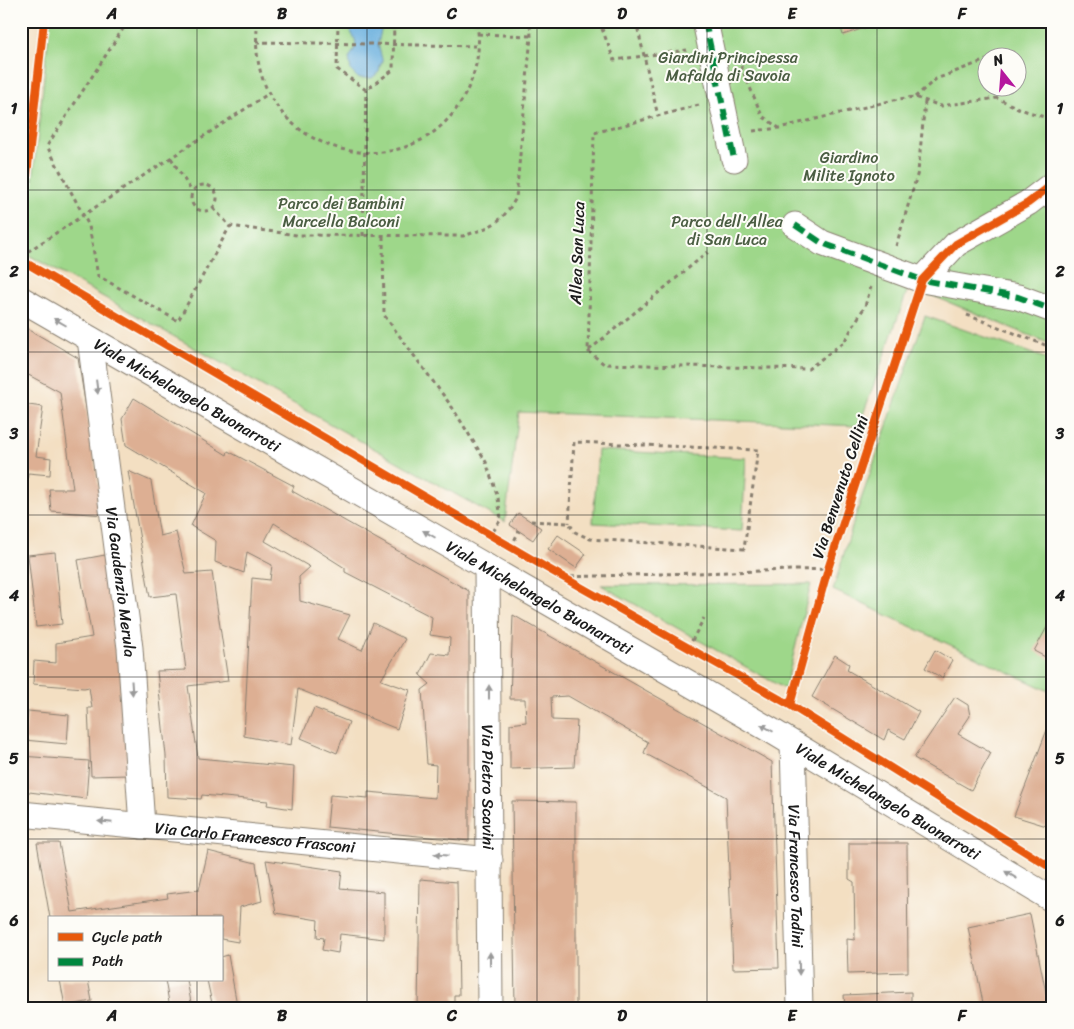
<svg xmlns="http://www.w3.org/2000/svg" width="1074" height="1029" viewBox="0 0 1074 1029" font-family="Sriracha,sans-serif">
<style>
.green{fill:#9ed78a;stroke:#5d7a53;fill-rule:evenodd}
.water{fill:#68afde;stroke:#42667d}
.building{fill:#ddaf93}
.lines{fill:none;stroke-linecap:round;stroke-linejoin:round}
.minor-casing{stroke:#887e6f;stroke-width:27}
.path{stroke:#887e6f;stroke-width:3;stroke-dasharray:4 4;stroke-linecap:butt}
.minor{stroke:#fff;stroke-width:25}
.quiet{stroke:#00873e;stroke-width:6;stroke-dasharray:12 6;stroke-linecap:butt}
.cycleway-casing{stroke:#fdfcf7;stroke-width:11}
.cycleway{stroke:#e8590c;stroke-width:8}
.oneway{fill:#999}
.grid{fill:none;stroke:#1c1c1c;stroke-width:1;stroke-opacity:0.55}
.labels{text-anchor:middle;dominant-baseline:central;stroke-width:4;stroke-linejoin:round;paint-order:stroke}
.park-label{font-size:16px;fill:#4a5d42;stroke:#fdfcf7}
.street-label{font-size:16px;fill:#1c1c1c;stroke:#fdfcf7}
.neatline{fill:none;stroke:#1c1c1c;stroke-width:2}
.grid-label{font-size:16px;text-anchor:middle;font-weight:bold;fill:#1c1c1c}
</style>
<rect width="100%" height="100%" fill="#fdfcf7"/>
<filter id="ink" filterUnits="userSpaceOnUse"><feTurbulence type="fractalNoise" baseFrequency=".02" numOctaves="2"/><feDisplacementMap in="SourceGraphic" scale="10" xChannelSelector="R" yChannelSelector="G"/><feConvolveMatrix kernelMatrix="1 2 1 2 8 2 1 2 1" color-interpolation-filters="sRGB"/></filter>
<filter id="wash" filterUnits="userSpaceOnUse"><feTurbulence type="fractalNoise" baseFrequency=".0096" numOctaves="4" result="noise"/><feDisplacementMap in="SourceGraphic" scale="20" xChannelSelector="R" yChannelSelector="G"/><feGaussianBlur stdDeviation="1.12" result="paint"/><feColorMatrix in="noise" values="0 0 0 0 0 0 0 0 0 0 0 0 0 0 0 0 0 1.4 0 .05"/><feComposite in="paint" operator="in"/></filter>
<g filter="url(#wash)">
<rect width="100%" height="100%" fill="#f3dfc2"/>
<path class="green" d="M50,21H1053V345L909,286L859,426L519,412L505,522L25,253ZM986,58H1016V88H986Z
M925,316L1053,361V693L833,590L855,517Z
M598,450L746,458L742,531L593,523Z
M811,584L785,689L601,585Z"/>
<path class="water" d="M348,21H383L378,44L383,63H381L379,72L372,78H358L351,71L349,58C364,37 349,39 348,21Z"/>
<g id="blocks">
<path class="building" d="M839,21H883V22L843,35Z
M21,325L78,358L103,515L51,511L49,489H73L60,392L23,372L21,381Z
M134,398L227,455L228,451L294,486L292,491L469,591V841L327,827L330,795L368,798V792L435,798L436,765L427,764L422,690L430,684L420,675L431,653L449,655L450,638L430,635L432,617L345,572V568L274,523L265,541L310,567L299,577L300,601L350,615L338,639L362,650L373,623L405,639L381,680L410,690L397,729L298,689L291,745L244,736L252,578L270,580L272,565L247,552L244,573L215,562L216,541L191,526L206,493L126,445L122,419Z
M21,404L43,407L36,456L51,458L50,475L28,473L23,528Z
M128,471L151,481L160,536L176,532L186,574L212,572L228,681L188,686L198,758L294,767L292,809L267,805L268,801L202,795L201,799L167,797L166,756L157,671L186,670L176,594L150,597Z
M518,513L541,528L533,540L510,525Z
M558,535L586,554L576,568L548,549Z
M55,552L62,624L36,627L28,555Z
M105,555L122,649L128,775L91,776L88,708H92L89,687L84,688L33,684L34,661L56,663V643L92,637L78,560Z
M513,615L772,762L779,968L733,969L726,797L644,753L648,742L568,696L551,697L552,720L577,721L574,767L510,769V724L526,722L525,699H510Z
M1053,616V661L1034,651Z
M21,644L27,645V656L21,655Z
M935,650L952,660L942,678L925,668Z
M835,655L849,664L847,670L919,712L905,739L888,730L884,740L812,697Z
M955,697L968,705L970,716L958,734L991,753L971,790L914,758Z
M314,708L349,722L337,753L301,738Z
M28,711L69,715L67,744L24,740Z
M1050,722L1053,723V828L1014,816Z
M21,756L89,761L86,799L21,791Z
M512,801L576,802V1008H515Z
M37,843H59L72,912L161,899L168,898L167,894L199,890L208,851L256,863L262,901L240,907L238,942L221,939V918H50Z
M849,843H907L908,972L848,974L847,939L855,940L854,882L849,879Z
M266,860L342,871L340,888L384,892V939L340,934L338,953L322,950L324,938L317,937L318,920L276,913Z
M420,879L457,882L459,995H454V1008H418Z
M1030,914L1049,1008H984L968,927Z
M228,955L237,1005L213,1008L207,980H221V957Z
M60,980H88L92,1001L65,1006Z
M165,980H187L192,1008H170Z
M911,992V1008H845L844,995Z"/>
</g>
</g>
<g filter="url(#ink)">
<use href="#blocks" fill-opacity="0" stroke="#887e6f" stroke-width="1"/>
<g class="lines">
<defs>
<g id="minor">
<path d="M705,21L734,159"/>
<path d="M795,225L822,243L922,280L1018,297L1053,310"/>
<path d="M922,280L956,244L1028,203L1053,184"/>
<path id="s1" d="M21,299L772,731L1053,900"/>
<path id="s2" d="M90,339L130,648L142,826"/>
<path id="s3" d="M487,567L490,1008"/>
<path id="s4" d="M793,744L800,1008"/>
<path id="s5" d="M21,814L490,860"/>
</g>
</defs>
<use href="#minor" class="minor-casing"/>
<path class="path" d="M128,21L47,146L89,226L98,276L178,321L230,226
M258,21C238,157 424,205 471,81C478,63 481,40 476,21
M338,21L337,69L366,90L393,70L394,21
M599,21L614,60L687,50
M636,21L658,116
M478,34L531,36
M256,42L478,46
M996,58L1014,52
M741,66L762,116L779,128L898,99L915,97L941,106L997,98L1020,109L1053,120
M915,97L936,79L986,60
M699,105L594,133L588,351L708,252
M753,131L779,128
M171,158L192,192
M191 198a13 13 0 1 1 26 0a13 13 0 1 1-26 0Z
M213,208L230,226L297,235L463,236C491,227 501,224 516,198L531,36L530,21
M363,236L366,90
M383,236L384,315L452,407L486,462L498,498L501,519L491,535
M896,246L918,172L925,102
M21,256L268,94
M967,315L1053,348
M588,351L604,364L808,369L844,342L865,306L871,287
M531,521L569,523L575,532L590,539L744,549L758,450L574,442L569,523
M511,547L519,531
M563,577L828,569
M688,648L704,618
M790,705L828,569L914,302"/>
<use href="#minor" class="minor"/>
<path class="quiet" d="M705,21L734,159
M795,225L822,243L922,280L1018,297L1053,310"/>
<defs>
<path id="cycleway" d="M21,229L44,21
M21,260L545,567L790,705L1053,869
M790,705L828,569L922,280L956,244L1028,203L1053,184"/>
</defs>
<use href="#cycleway" class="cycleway-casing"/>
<use href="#cycleway" class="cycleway"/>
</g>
<defs><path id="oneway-solid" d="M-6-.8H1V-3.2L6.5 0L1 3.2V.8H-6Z" transform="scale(1.25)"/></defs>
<g class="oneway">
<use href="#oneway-solid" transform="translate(60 322) rotate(-150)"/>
<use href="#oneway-solid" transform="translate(97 387) rotate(83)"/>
<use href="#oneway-solid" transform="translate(429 534) rotate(-150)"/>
<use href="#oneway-solid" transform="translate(132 688) rotate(86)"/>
<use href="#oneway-solid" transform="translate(489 692) rotate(-90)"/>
<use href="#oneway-solid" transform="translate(767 728) rotate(-150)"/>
<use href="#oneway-solid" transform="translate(105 822) rotate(-174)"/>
<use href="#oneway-solid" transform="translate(441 855) rotate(-174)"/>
<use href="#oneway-solid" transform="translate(1011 875) rotate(-149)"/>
<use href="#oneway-solid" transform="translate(490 959) rotate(-90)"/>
<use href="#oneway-solid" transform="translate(799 968) rotate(89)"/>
</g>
</g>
<path class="grid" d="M197,21V918M367,21V1008M537,21V1008M707,21V1008M877,21V1008M21,190H1053M21,352H1053M21,515H1053M21,677H1053M21,839H1053M197,980V1008"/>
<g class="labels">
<g class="park-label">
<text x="728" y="57">Giardini Principessa<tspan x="728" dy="18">Mafalda di Savoia</tspan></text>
<text x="849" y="157">Giardino<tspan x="849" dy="18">Milite Ignoto</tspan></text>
<text x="341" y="203">Parco dei Bambini<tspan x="341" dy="18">Marcella Balconi</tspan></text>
<text x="727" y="221">Parco dell'Allea<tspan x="727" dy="18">di San Luca</tspan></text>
</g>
<g class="street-label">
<text transform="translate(577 253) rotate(-88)">Allea San Luca</text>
<text stroke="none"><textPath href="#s1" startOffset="192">Viale Michelangelo Buonarroti</textPath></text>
<text transform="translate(840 487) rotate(-72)">Via Benvenuto Cellini</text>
<text stroke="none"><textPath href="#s2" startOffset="245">Via Gaudenzio Merula</textPath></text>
<text stroke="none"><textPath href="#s1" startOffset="598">Viale Michelangelo Buonarroti</textPath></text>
<text stroke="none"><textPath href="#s3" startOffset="220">Via Pietro Scavini</textPath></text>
<text stroke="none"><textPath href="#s1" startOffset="1002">Viale Michelangelo Buonarroti</textPath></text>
<text stroke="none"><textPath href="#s5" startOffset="235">Via Carlo Francesco Frasconi</textPath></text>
<text stroke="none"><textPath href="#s4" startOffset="132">Via Francesco Tadini</textPath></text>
</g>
</g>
<rect width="1074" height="1029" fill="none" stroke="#fdfcf7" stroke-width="55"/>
<rect x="48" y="916" width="175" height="65" fill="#fdfcf7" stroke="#a3a29f"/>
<rect x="58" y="933" width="25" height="8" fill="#e8590c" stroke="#a3a29f"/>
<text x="92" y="942" font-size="15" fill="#1c1c1c">Cycle path</text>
<rect x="58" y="958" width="25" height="8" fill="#00873e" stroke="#a3a29f"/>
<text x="92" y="966" font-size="15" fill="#1c1c1c">Path</text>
<g transform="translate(1002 72) rotate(343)"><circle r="24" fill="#fdfcf7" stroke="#a3a29f"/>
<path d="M0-4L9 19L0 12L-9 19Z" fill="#b5179e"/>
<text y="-8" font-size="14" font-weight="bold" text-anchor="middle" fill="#1c1c1c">N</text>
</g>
<rect x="28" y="28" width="1018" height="974" class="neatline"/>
<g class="grid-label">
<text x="112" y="19">A</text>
<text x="282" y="19">B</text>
<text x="452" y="19">C</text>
<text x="622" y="19">D</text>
<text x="792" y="19">E</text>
<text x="962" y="19">F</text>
<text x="14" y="114">1</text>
<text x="1060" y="114">1</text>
<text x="14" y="277">2</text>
<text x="1060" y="277">2</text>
<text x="14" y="439">3</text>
<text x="1060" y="439">3</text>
<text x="14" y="601">4</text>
<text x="1060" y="601">4</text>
<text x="14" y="764">5</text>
<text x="1060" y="764">5</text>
<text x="14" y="926">6</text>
<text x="1060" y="926">6</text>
<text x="112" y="1021">A</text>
<text x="282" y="1021">B</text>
<text x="452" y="1021">C</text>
<text x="622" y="1021">D</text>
<text x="792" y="1021">E</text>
<text x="962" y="1021">F</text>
</g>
</svg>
